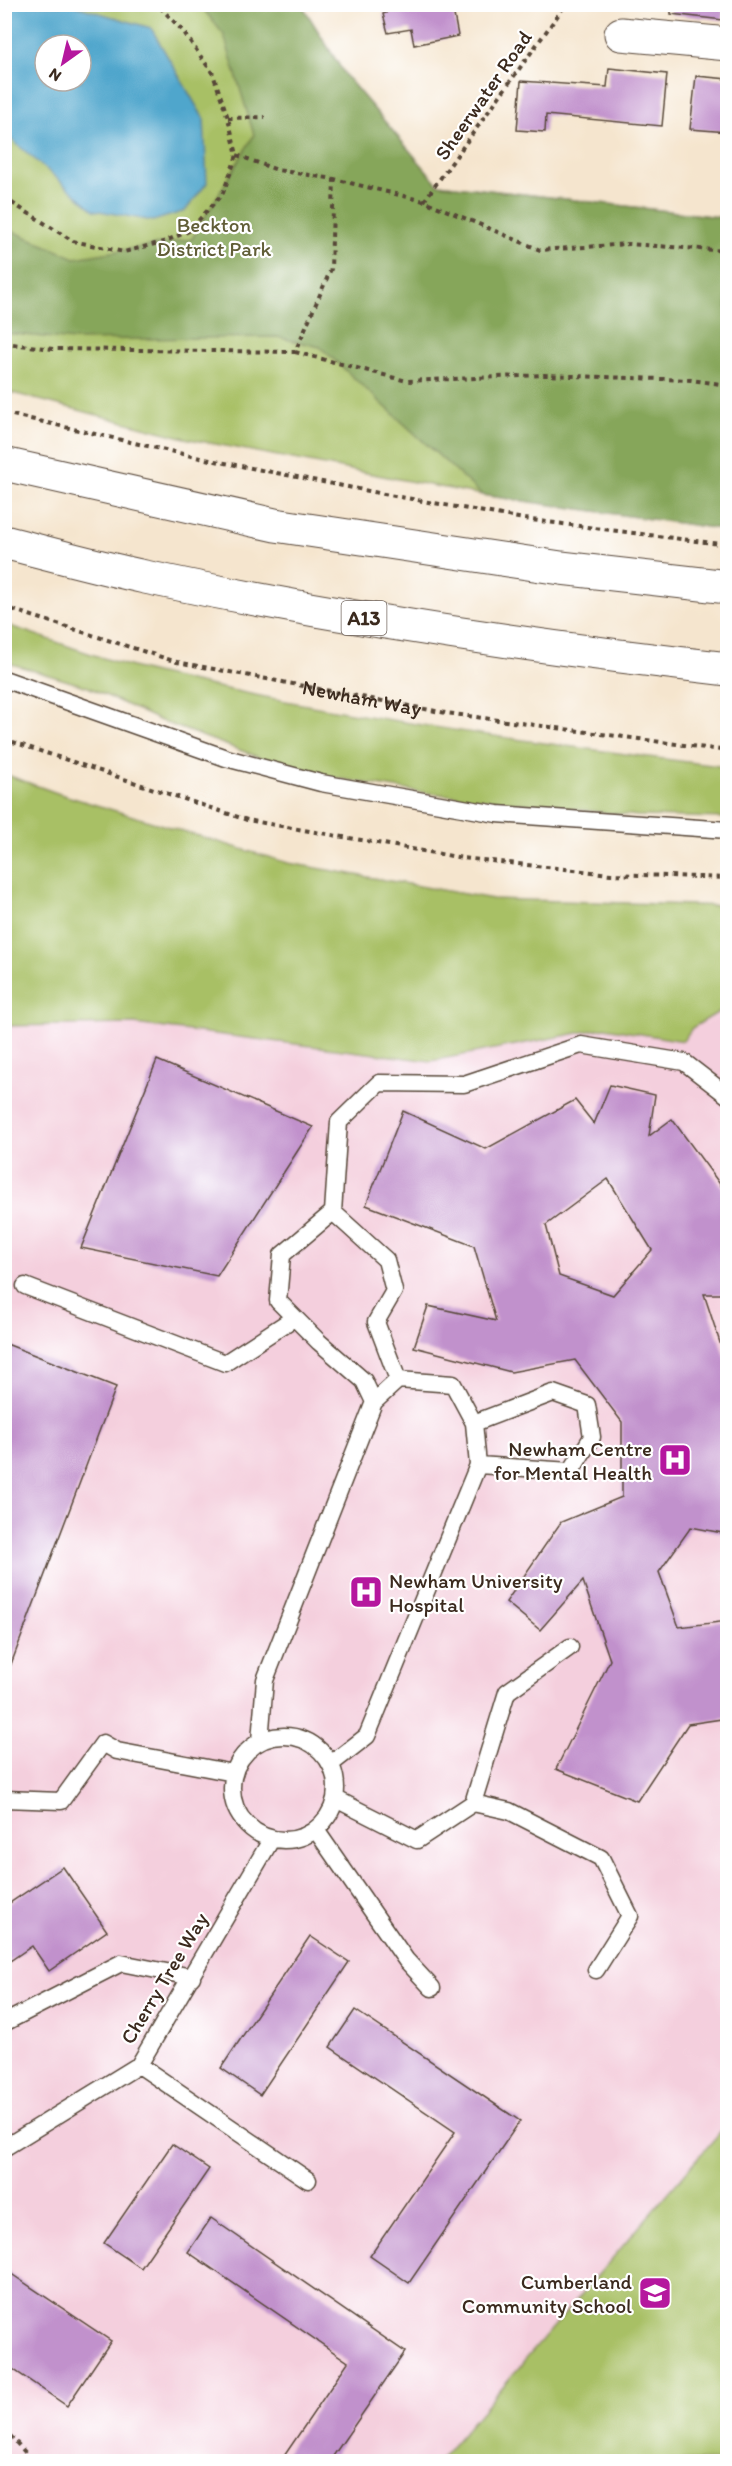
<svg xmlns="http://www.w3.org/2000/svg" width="732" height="2466" viewBox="0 0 732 2466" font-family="Itim,sans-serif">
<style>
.built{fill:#f4cfdd}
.green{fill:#a8c065;stroke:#727542;stroke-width:1.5;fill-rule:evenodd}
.forest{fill:#86a65a;stroke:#60683c;stroke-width:1.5}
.water{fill:#50a6cc;stroke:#466875;stroke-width:1.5;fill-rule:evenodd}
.building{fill:#c191cc;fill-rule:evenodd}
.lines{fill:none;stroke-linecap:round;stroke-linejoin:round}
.lane-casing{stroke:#574638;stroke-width:19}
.street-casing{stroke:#574638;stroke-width:35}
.highway-casing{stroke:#574638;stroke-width:35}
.path{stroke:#574638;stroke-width:4;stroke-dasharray:4.5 4.5;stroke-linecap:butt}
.lane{stroke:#fff;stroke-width:16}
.street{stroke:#fff;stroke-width:33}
.highway{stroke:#fff;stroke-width:33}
.labels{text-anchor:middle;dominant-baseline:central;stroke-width:4.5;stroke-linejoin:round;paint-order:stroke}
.shield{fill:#fff;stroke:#766a62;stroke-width:1.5}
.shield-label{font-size:20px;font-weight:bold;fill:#3b2a1e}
.street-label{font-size:21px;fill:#3b2a1e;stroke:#fff}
.park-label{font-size:21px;fill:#615e37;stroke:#fff}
.poi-label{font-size:21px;fill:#3b2a1e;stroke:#fff;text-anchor:end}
</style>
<rect width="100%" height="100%" fill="#fff"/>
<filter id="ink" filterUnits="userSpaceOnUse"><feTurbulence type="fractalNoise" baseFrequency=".0167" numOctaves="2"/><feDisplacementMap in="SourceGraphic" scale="12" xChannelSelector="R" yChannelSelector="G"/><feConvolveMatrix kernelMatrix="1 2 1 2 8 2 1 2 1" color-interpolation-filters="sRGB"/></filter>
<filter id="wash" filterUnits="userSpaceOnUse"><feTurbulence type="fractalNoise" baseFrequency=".008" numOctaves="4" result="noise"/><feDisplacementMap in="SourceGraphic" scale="24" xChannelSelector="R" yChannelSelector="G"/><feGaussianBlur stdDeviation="1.35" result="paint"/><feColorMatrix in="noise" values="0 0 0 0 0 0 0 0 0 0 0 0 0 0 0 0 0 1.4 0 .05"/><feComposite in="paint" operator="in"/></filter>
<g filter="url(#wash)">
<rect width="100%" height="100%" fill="#f5e5ce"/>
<path class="built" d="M727,1007V2461H5L4,1026L134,1024L431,1061L605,1028L683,1041L692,1028Z"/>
<path class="green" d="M4,5H302L345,75L438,184L727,218V530L482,495L189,439L5,391ZM45,45H81V81H45Z
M4,624C54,640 104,661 155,673C344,718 536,743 727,767V818L638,816L419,792L299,772L161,721L88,687L5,662Z
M4,774L60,794L288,863L493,899L727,906V1007L692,1028L683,1041L605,1028L431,1061L134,1024L5,1026Z
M727,2124V2461H439Z"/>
<path class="forest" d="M200,5H302L345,75L438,184L727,218V530L482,495L320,347L277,337L75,340L5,333V228L75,258L192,239L254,135L224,35Z"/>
<path class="water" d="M5,4L72,5L151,28L204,119L207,183L185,211L153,221L94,210L5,134ZM45,45H81V81H45Z"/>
<g id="blocks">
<path class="building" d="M384,4H452L458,36L414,45L411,29L388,33L383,14L386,13Z
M671,4H724L723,20L671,14Z
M609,68L667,74L662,126L546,115L545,132L517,130L521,81L607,87Z
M696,76L728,79V132L690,129Z
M157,1060L313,1127L217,1276L81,1248Z
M610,1085L655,1095L649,1136L672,1119L728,1195V1294H704L728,1367V1534L691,1527L659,1572L679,1627L728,1621V1718L688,1724L637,1801L556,1769L610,1660L583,1581L540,1630L506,1602L561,1522L622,1497V1422L575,1360L511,1372L414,1347L428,1306L496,1321L474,1246L366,1205L403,1111L486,1149L575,1100L594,1124ZM608,1179L652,1250L613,1295L559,1276L546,1225Z
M4,1343L116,1387L5,1680H4Z
M63,1867L107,1931L49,1971L32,1946L4,1965V1907Z
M310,1936L349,1962L260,2095L221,2068Z
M355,2010L520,2121L409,2283L370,2256L455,2132L330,2047Z
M172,2144L209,2169L141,2268L104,2243Z
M211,2218L405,2352L329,2462H280L348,2362L188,2252Z
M4,2269L111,2341L67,2406L4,2363Z"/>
</g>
</g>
<g filter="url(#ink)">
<use href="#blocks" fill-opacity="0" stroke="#574638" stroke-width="1.5"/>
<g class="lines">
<defs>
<path id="lane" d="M4,679L226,758L321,783L497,814L728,830
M333,1212L339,1122L379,1083L464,1084L581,1045L684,1062L728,1096
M25,1286L225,1363L294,1318
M374,1402L398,1380
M474,1423L478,1465
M232 1788a52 52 0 1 1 104 0a52 52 0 1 1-104 0Z
M260,1741L265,1680L374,1402L364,1381L319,1342L278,1301L282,1255L333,1212L386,1260L394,1291L376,1322L398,1380L453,1384L474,1423L553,1393L587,1405L592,1437L571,1471L478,1465L367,1736L331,1764
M4,1799L61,1801L103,1743L117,1751L234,1773
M336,1799L417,1840L473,1803L507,1692L570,1647
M473,1803L509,1811L601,1858L630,1916L596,1970
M316,1830L406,1960L432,1988
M4,2023L121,1963L192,1977
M139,2065L308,2180
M4,2148L139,2065L271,1840"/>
<path id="street" d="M621,34L728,44"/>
<path id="highway" d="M4,464L275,525L561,568L728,587
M4,542C51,554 98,567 145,577C338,618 532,647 728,669"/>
</defs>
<use href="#lane" class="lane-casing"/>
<use href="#street" class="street-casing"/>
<use href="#highway" class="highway-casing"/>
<g class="path">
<path d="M228,118L265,117"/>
<path d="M237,155L277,170L334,179L424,201L540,250L629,244L728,251"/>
<path d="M4,198L73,241L124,252L163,242L189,231L223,193L237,155L228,118L213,74L183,31L157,4"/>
<path d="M424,201L566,4"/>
<path d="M4,343L53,349L295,352L331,269L334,179"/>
<path d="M295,352L407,381L544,375L691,380L728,385"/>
<path d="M4,413L200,458L389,495L524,519L728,545"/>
<path id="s1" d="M4,607L177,662L446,713L728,751"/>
<path d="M4,739L247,820L463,858L611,874L728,878"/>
<path d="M4,2429L34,2462"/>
</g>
<use href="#lane" class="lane"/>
<use href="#street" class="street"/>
<use href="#highway" class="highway"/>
</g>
</g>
<defs>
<symbol id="hospital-square" viewBox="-11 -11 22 22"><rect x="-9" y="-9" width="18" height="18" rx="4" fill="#b5179e" stroke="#fff"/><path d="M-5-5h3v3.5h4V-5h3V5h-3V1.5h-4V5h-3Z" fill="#fff"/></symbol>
<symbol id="school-square" viewBox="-11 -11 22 22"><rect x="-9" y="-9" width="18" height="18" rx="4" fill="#b5179e" stroke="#fff"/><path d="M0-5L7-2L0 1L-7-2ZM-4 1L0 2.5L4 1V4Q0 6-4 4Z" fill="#fff"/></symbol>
</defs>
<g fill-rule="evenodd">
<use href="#hospital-square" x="656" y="1441" width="38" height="38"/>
<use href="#hospital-square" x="347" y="1573" width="38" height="38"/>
<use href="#school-square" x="636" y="2274" width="38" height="38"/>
</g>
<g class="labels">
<rect class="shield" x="341.5" y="601" width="45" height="34" rx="4.5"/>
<g class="shield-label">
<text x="364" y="618">A13</text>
</g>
<g class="street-label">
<text transform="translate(483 95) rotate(-55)">Sheerwater Road</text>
<text stroke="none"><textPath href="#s1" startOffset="370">Newham Way</textPath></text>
<text transform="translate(164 1978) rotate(-59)">Cherry Tree Way</text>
</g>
<g class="park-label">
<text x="214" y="224">Beckton<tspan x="214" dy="24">District Park</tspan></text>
</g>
<g class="poi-label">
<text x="652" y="1448">Newham Centre<tspan x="652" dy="24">for Mental Health</tspan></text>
<text x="389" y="1580" text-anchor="start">Newham University<tspan x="389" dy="24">Hospital</tspan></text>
<text x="632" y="2281">Cumberland<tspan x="632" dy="24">Community School</tspan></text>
</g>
</g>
<rect width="732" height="2466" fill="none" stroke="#fff" stroke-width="24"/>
<g transform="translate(63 63) rotate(214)"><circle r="28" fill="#ffffff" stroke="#b1aaa5" stroke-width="1.5"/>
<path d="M0-4.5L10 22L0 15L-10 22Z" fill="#b5179e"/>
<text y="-9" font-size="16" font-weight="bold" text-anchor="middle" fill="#3b2a1e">N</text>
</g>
</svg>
